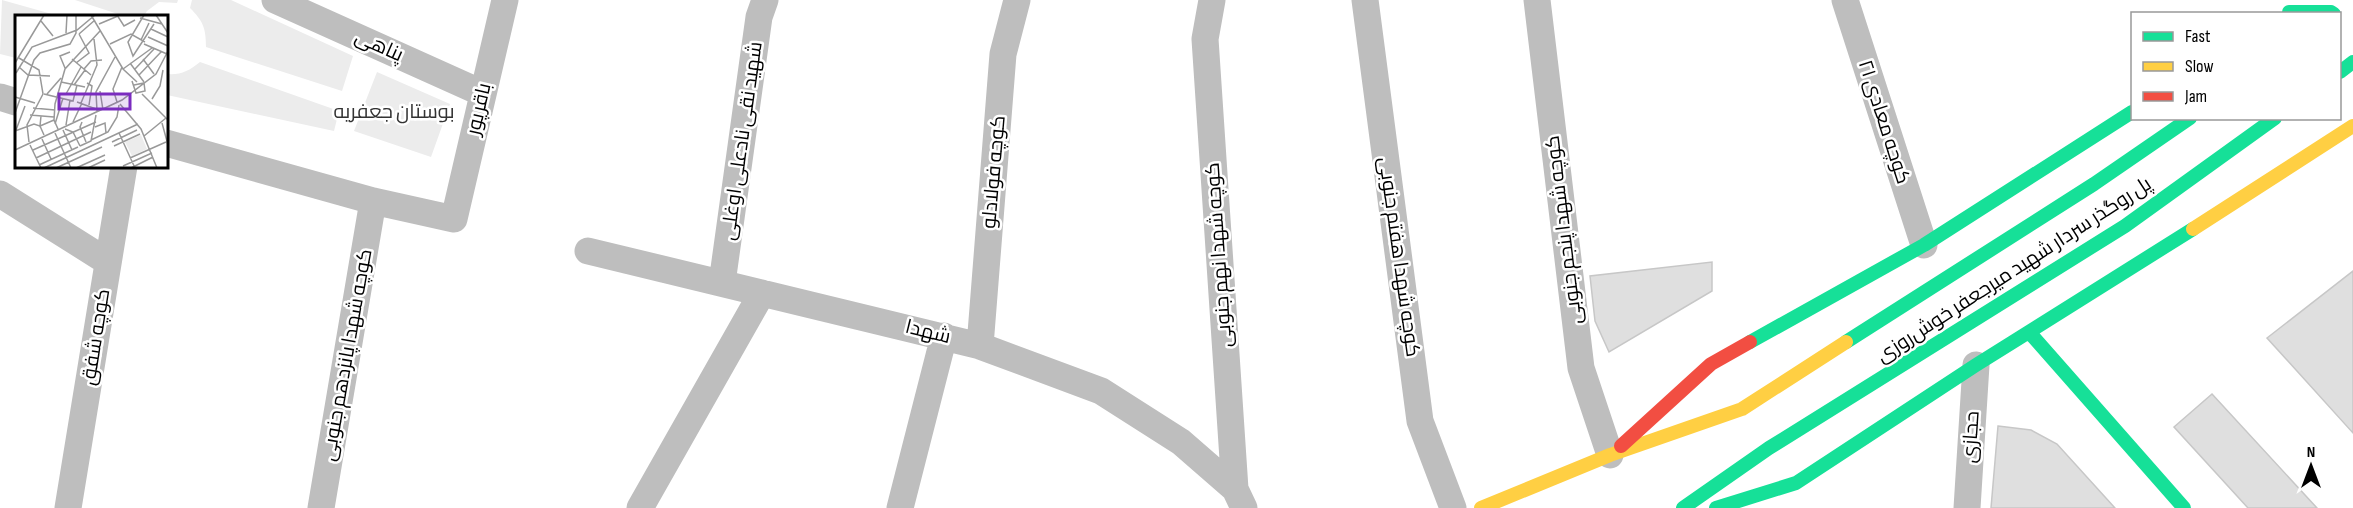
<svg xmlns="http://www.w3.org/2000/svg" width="2353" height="508" viewBox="0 0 2353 508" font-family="'Sofia Sans Condensed',Cairo,sans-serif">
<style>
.green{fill:#ececec}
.building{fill:#dfdfdf;stroke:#c7c7c7;stroke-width:1.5}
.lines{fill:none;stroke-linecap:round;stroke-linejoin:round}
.street{stroke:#bebebe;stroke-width:27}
.fast{stroke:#16e098;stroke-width:14}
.slow{stroke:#ffcf43;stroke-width:14}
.jam{stroke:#f24e42;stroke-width:14}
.labels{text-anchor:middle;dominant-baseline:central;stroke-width:5;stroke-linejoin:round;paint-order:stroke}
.street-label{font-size:20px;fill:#000;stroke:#fff}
.park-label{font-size:20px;fill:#333;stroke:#fff}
.inset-road{fill:none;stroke:#999;stroke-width:1.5}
.view{fill:#7b2cbf;fill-opacity:0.15;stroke:#7b2cbf;stroke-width:3}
.inset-edge{fill:none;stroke:#000;stroke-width:3}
</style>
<rect width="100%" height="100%" fill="#fff"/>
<path class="green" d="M2,0L59,16H16V58L0,54Z
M75,0H178L177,3L159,2L147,11L144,16H124Z
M192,0H231L353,56L342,91L206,47C206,28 203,21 190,8Z
M200,62L339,111L334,131L167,95V74C181,75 189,71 200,62Z
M377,72L450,104L431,157L354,131Z"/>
<path class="building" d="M1712,262V291L1609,352L1595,321L1590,276Z
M2353,271V433L2267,338Z
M2212,394L2317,508H2248L2174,427Z
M1998,426L2031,430L2057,444L2115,508H1991Z"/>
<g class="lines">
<path class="street" d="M275,0L482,93
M1212,0L1205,39L1235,489L1244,508
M1365,0L1420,421L1453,508
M1537,0L1581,368L1610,455
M1845,0L1924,245
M0,97L16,102
M166,143L373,201L454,219L505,0
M0,194L108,262
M588,251L980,346L1101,391L1181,442L1235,489
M722,283L759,17L765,0
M980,346L1003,54L1017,0
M68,508L124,166
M321,508L373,201
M640,508L762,293
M900,508L944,336
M1967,508L1976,365"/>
<path class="fast" d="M2289,12H2331L2334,14
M2340,72L2353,62
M2029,332L2184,508
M1750,342L1924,245L2132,112
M1846,342L2094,184L2190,118
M1683,508L1769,448L2125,226L2275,118
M1716,508L1796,483L1976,365L2193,229"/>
<path class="slow" d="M2193,229L2353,126
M1481,508L1610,455L1742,409L1846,342"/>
<path class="jam" d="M1621,446L1711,364L1750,342"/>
</g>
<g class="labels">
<g class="street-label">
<text transform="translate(379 46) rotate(24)">پناهی</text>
<text transform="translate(479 109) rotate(-77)">باقرپور</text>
<text transform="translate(1884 122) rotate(72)">کوچه معادی ۲۱</text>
<text transform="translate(742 141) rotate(-82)">شهید نقی نادعلی اوغلی</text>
<text transform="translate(994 172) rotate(-85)">کوچه فولادلو</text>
<text transform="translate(1564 230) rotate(-97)">کوچه شهدا پنجم جنوبی</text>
<text transform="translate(1219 255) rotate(-94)">کوچه شهدا نهم جنوبی</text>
<text transform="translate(1399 257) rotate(82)">کوچه شهدا هفتم جنوبی</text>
<text transform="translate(2014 270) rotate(-33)">پل روگذر سردار شهید میرجعفر خوش‌روزی</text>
<text transform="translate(928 332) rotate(14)">شهدا</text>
<text transform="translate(96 337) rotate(-81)">کوچه شفق</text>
<text transform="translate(347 355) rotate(-80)">کوچه شهدا پانزدهم جنوبی</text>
<text transform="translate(1971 437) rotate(-86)">حجازی</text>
</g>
<g class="park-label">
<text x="394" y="112">بوستان جعفریه</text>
</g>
</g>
<g transform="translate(15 15)">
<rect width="153" height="153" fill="#fff"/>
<path d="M126,120L132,134L117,141L110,127Z" fill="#ececec"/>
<path class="inset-road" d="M76,0L108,54L122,67M102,0L109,11L120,5M129,0L113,27L118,41L139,9M141,0L153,18M125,3L147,9M26,6L38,21M84,9L103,1M136,14L153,22M51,18L52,0M64,19L80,5M133,22L153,31M126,25L134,8M95,29L116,19L130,27M129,29L152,39M4,43L24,55L28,79L12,110L14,127M57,44L76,60M128,44L139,59M0,48L29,0M61,48L74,38L64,19M115,48L129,67M4,52L13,60L35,61M50,53L45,41L55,37M69,54L76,46L87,45M108,54L137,33M120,54L139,34M1,58L17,32L62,15L80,0M124,60L146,37M117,66L121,78L130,76L129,68L119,70M46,67L70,72M72,68L77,71L74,90M59,70L70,55M85,76L88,95M29,79L58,86L62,70M32,79L46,63M51,79L66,52M127,79L153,105M0,82L20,88M137,84L145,71L148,55M62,87L81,94M102,87L98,74L107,52M66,88L82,50L79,24M105,89L126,114L142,153M18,93L40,95M82,96L81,77L100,42M0,98L19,45L25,38L55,29L61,18V0M15,100L39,102M26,101L25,111L39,105M58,107L67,88M67,107L65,112L71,127M147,108L153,130M40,109L48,83M51,110L55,85M80,112L90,108L91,118M43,114L39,105L40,89L50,54L85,16M50,114L58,117L65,131M1,115L10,91M48,115L57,135M0,116L19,109L25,111L29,120M40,118L56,153M104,118L120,153M129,121L151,103M27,124L36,144M76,125L93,117L102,102L104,90M97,127L122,115M15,130L26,153M65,131L76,126L81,100M99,131L125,119M0,135L107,85L141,59L153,36M18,135L81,107M21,143L76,117M115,143L151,127M24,150L63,132M108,151L137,138M29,153L123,109M41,153L87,132M61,153L90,140M73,153L90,145M116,153L138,142"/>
<path class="view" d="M44,79H115V94H44Z"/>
<rect width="153" height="153" class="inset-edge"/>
</g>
<rect x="2131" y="12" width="210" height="108" fill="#ffffff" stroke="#999999" stroke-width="1.5"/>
<rect x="2143" y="32" width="30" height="9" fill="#16e098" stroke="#999999" stroke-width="1.5"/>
<text x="2185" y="42" font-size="18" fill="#000000">Fast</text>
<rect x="2143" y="62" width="30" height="9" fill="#ffcf43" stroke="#999999" stroke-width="1.5"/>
<text x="2185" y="72" font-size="18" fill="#000000">Slow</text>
<rect x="2143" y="92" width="30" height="9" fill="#f24e42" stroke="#999999" stroke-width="1.5"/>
<text x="2185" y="102" font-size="18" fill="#000000">Jam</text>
<g transform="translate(2311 466)" stroke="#ffffff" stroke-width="4.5" paint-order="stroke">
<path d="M0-4.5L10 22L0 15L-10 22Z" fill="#000000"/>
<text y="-9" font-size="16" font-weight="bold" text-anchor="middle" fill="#000000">N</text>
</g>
</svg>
